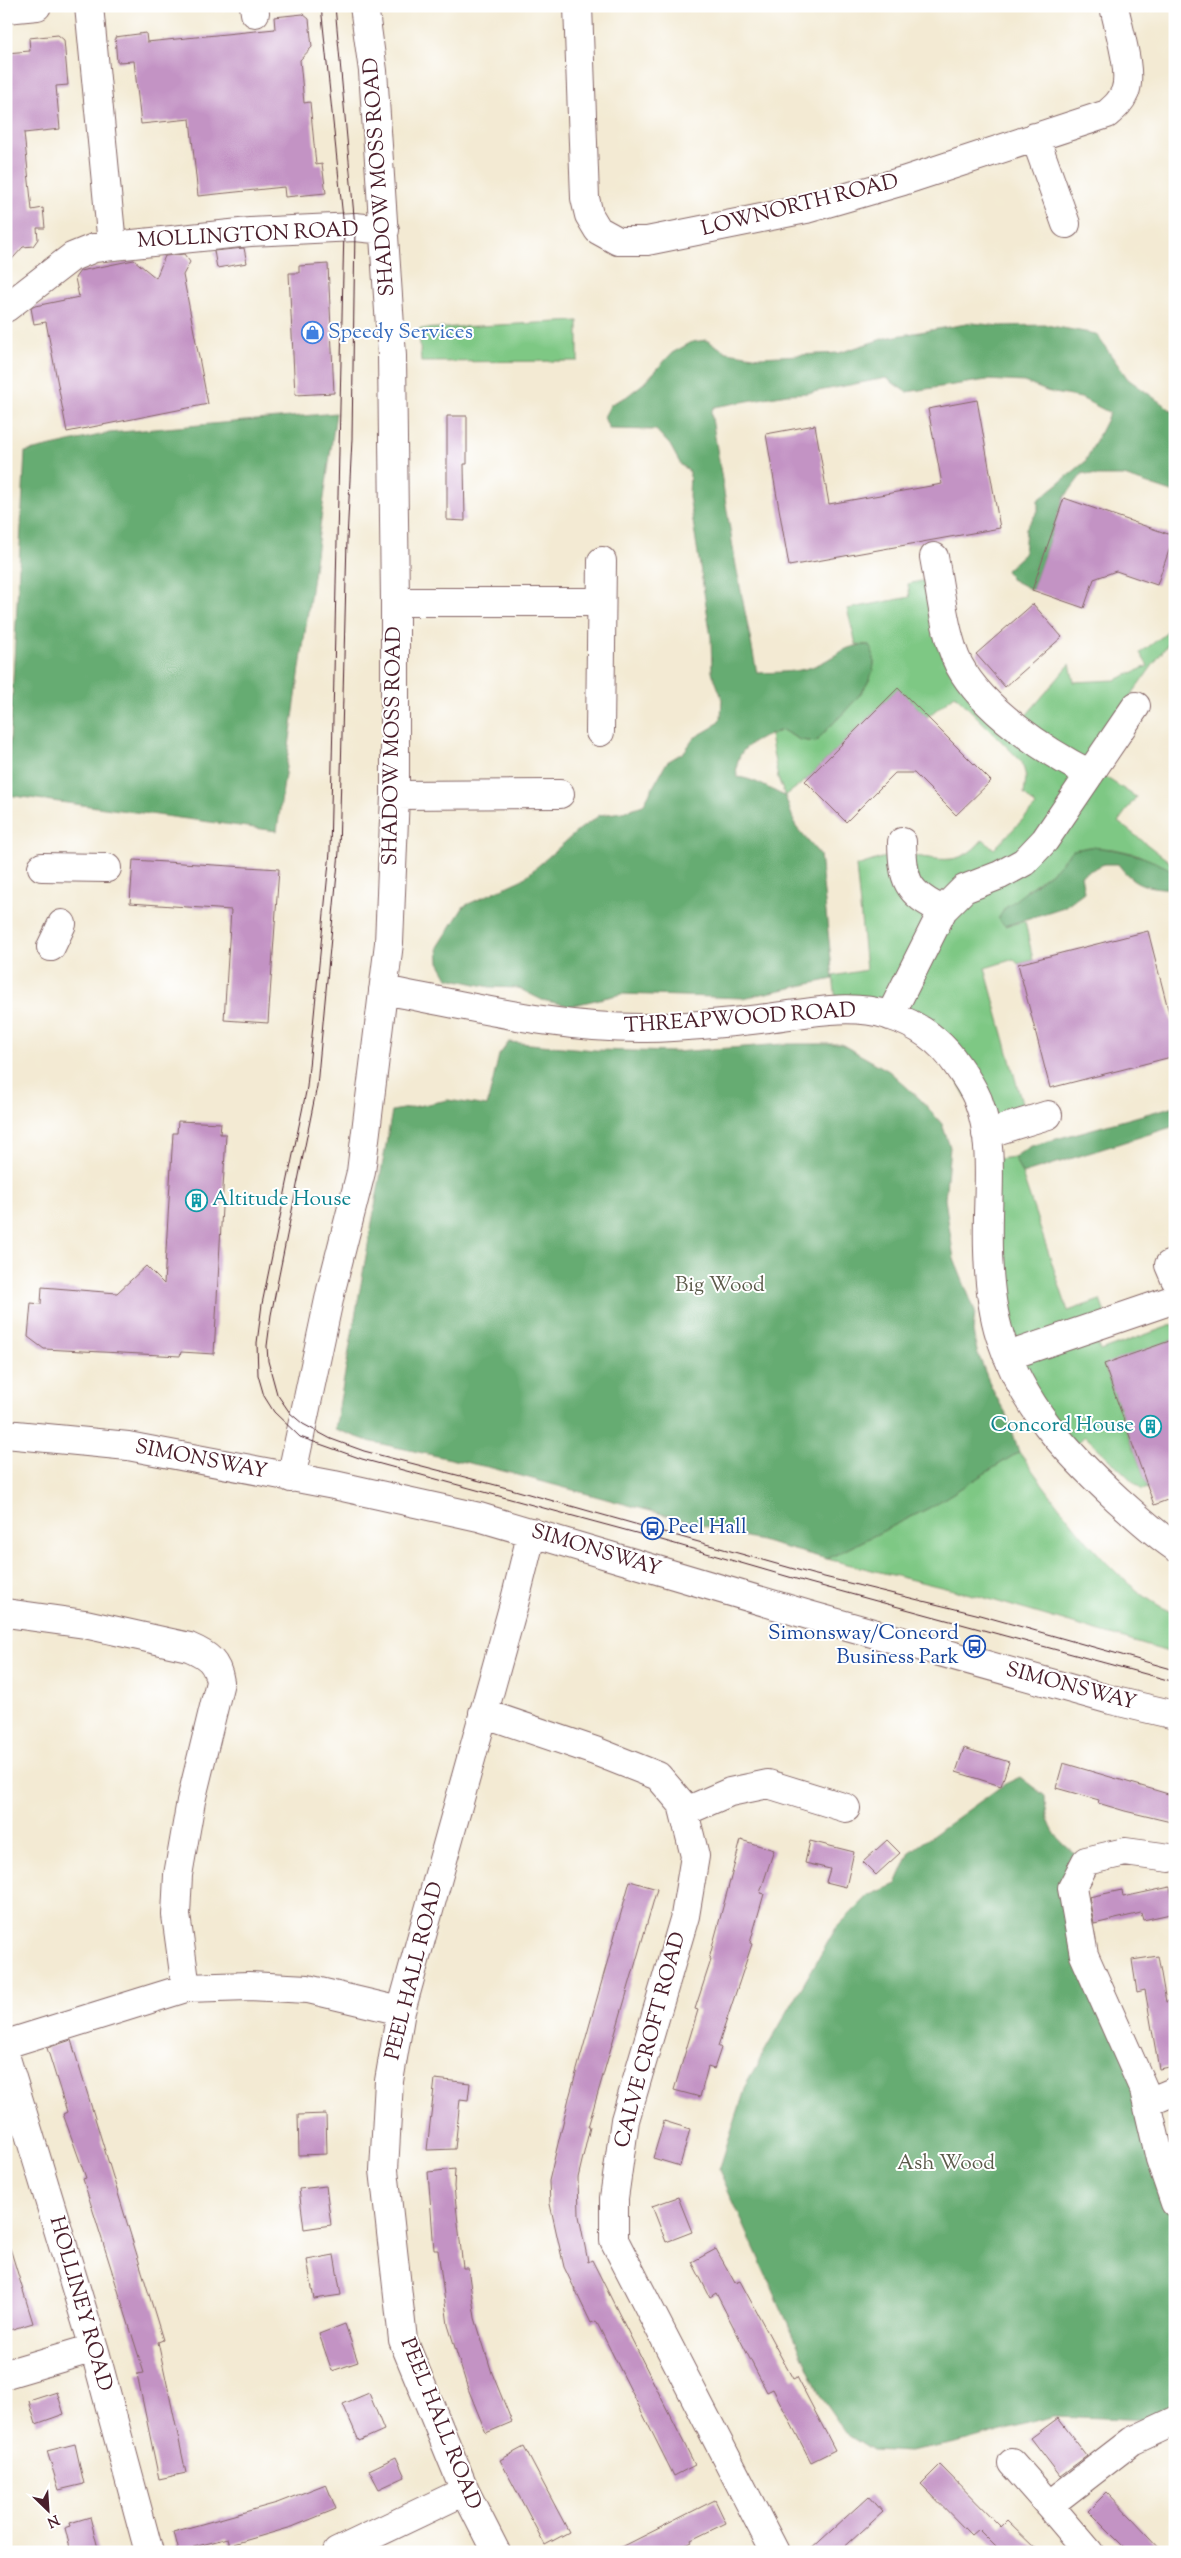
<svg xmlns="http://www.w3.org/2000/svg" width="1181" height="2558" viewBox="0 0 1181 2558" font-family="'Sorts Mill Goudy',serif">
<style>
.green{fill:#7ec884;stroke:#647458}
.forest{fill:#66ac72;stroke:#58664e}
.building{fill:#c393c4}
.lines{fill:none;stroke-linecap:round;stroke-linejoin:round}
.minor-casing{stroke:#856666;stroke-width:30}
.minor{stroke:#fff;stroke-width:28}
.tram{stroke:#4a1f2b;stroke-width:1}
.labels{text-anchor:middle;dominant-baseline:central;stroke-width:4;stroke-linejoin:round;paint-order:stroke}
.street-label{font-size:21px;fill:#4a1f2b;stroke:#fff}
.shop-label{font-size:21px;fill:#366cbe;stroke:#fff;text-anchor:start}
.culture-label{font-size:21px;fill:#0d838f;stroke:#fff;text-anchor:start}
.park-label{font-size:21px;fill:#5c5a4a;stroke:#fff}
.transit-label{font-size:21px;fill:#164399;stroke:#fff;text-anchor:start}
</style>
<rect width="100%" height="100%" fill="#fff"/>
<filter id="ink" filterUnits="userSpaceOnUse"><feTurbulence type="fractalNoise" baseFrequency=".02" numOctaves="2"/><feDisplacementMap in="SourceGraphic" scale="10" xChannelSelector="R" yChannelSelector="G"/><feConvolveMatrix kernelMatrix="1 2 1 2 8 2 1 2 1" color-interpolation-filters="sRGB"/></filter>
<filter id="wash" filterUnits="userSpaceOnUse"><feTurbulence type="fractalNoise" baseFrequency=".0096" numOctaves="4" result="noise"/><feDisplacementMap in="SourceGraphic" scale="20" xChannelSelector="R" yChannelSelector="G"/><feGaussianBlur stdDeviation="1.12" result="paint"/><feColorMatrix in="noise" values="0 0 0 0 0 0 0 0 0 0 0 0 0 0 0 0 0 1.4 0 .05"/><feComposite in="paint" operator="in"/></filter>
<g filter="url(#wash)">
<rect width="100%" height="100%" fill="#f3ead3"/>
<path class="green" d="M578,321V361L421,362L419,329Z
M938,577L952,648L1017,726L1070,664L1074,682L1115,680L1148,666L1140,653L1164,635L1175,620V634L1100,739L1093,769L1136,797L1118,822L1175,866V872L1136,854L1114,849L1090,847L1073,850L1054,870L1027,890L1005,926L1025,921L1033,960L1018,964L1014,959L985,968L1027,1122L986,1134L935,1040L837,1009L833,976L866,970L856,866C871,862 886,855 901,855C936,856 957,871 983,839L994,849L1036,806L1024,794L1026,777L1022,762L955,695L927,717L898,688L805,781L785,796L778,778L770,736L782,730L800,740L816,742C835,717 891,679 869,645L856,644L847,609L910,597L908,584Z
M1014,1157L1022,1174L1068,1311L1100,1300L1108,1321L1091,1328L1100,1351L1175,1324V1339L1104,1365L1148,1488L1142,1490L1085,1436L1068,1451L1008,1356L989,1160Z
M1019,1452C1059,1506 1112,1586 1175,1614V1654L982,1597L827,1559L929,1508Z"/>
<path class="forest" d="M972,323L1000,326L1046,325L1096,334L1128,379L1175,413V493L1124,476H1097L1083,473L1064,498L1032,590L1011,579L1006,570L1024,554L1026,528L1038,511V500L1085,462L1110,413L1081,398L1049,392L1024,382L987,380L906,392L886,378L808,393L787,394L714,407L711,412L736,566L757,673C777,672 801,673 819,664C839,655 845,644 869,645C891,679 835,717 816,742L800,740L782,730C757,740 733,746 737,777C756,779 768,789 785,796L796,827L820,855L833,979L743,998L621,994L570,1006L542,1000L518,988L490,987L448,978L439,962L438,947L464,906L523,879L580,829L600,815L622,812L643,805L667,762L684,752L694,738L713,727L721,718L722,698L712,672L711,637L689,496L690,472L681,465L670,445L656,430L609,429L604,417L611,404L626,397L644,383L672,353L692,342L706,340L727,352L760,357L839,353L885,338Z
M336,413L277,831L7,795L25,452L109,433Z
M1090,847C1121,849 1147,856 1175,872V889C1147,887 1135,887 1118,864H1104L1081,875L1084,892L1064,907L1005,926L998,919L1005,908L1054,870L1073,850Z
M509,1042L595,1050L675,1052L784,1044H841L889,1071L921,1100L942,1124L950,1147L945,1199L954,1259L975,1311L973,1332L977,1351L991,1387L1008,1418L1019,1452L929,1508L827,1559L492,1468L368,1441L335,1429L392,1111L448,1100L487,1106L499,1055Z
M1175,1106V1126L1022,1174L1014,1157L1031,1146Z
M1020,1777L1045,1796C1046,1831 1059,1843 1086,1861L1072,1888L1175,2203V2421L1054,2416L956,2443L909,2452L873,2450L846,2433L821,2397L719,2170L748,2080L836,1928L868,1896L896,1884L910,1852L1003,1785Z"/>
<g id="blocks">
<path class="building" d="M303,14L309,19L312,47L300,60L304,103L310,102L316,165L322,164L326,193L285,197L284,187L198,196L190,119L141,124L134,61L117,62L115,37L146,33L147,42L275,29L274,17Z
M58,35L64,40L68,85L56,86L60,129L24,133L32,210L43,208L45,228H37L38,239L33,246L23,247L6,266V53L30,51L29,38Z
M244,248L247,263L217,268L214,251Z
M184,254L190,262L183,275L208,404L67,432L46,322L34,324L31,308L35,306L79,297L75,278L80,271L134,260L156,278L165,256Z
M328,264L334,393L295,395L289,273H299V266Z
M977,400L1000,528L789,566L766,434L815,425L829,504L942,484L928,409Z
M447,416H467V464H464L465,521L447,520Z
M1064,498L1174,536L1157,585L1116,571L1094,579L1084,608L1032,590Z
M1033,604L1062,637L1005,687L976,654Z
M898,688L991,781L956,815L914,773H895L846,822L805,781Z
M133,860L279,869L268,1023L224,1020L231,910L130,903Z
M1148,931L1175,1036V1056L1050,1088L1018,964Z
M178,1121L221,1123L220,1134H226L214,1354L181,1352L180,1356L44,1349L28,1337L31,1303L41,1304L42,1287L117,1293L146,1266L164,1284L173,1133H177Z
M1175,1339V1497L1154,1505L1104,1364Z
M964,1748L1009,1762L1001,1786L956,1772Z
M1063,1763L1175,1796V1823L1125,1811L1098,1803L1099,1800L1056,1788Z
M741,1840L774,1850L760,1893L764,1894L750,1943L752,1944L718,2046L721,2048L714,2069L708,2067L700,2097L674,2090L698,2010L695,2009L711,1960L709,1959Z
M887,1840L900,1853L876,1875L863,1862Z
M810,1841L854,1852L846,1887L826,1882L830,1869L805,1863Z
M630,1881L657,1889L588,2127H590L578,2178L579,2216L588,2262L592,2260L695,2465L674,2476L596,2321L591,2323L564,2267L550,2204L549,2181L569,2098Z
M1170,1887L1175,1913L1143,1920L1141,1913L1094,1924L1089,1897L1122,1890L1123,1897Z
M1158,1956L1166,2002L1175,2000V2066L1159,2069L1145,1990L1137,1992L1132,1960Z
M71,2040L163,2340L158,2342L186,2473L159,2479L137,2374L144,2373L83,2179L86,2178L63,2114L67,2112L47,2048Z
M435,2079L470,2083L468,2100L460,2099L455,2149L427,2150Z
M326,2114L327,2154L299,2155L298,2115Z
M664,2121L690,2129L680,2166L653,2158Z
M455,2169L454,2187L463,2268H468L475,2318L492,2373L512,2422L486,2433L467,2386L448,2325L438,2250H434L428,2172Z
M326,2186L331,2225L304,2229L299,2189Z
M678,2197L692,2232L666,2242L652,2206Z
M10,2248L33,2323L6,2331V2249Z
M716,2249L735,2283L740,2281L793,2379L797,2377L835,2450L811,2462L773,2389L767,2392L716,2293L710,2297L692,2262Z
M334,2255L341,2295L314,2299L307,2260Z
M345,2324L358,2362L332,2371L319,2334Z
M57,2392L64,2414L36,2424L29,2401Z
M369,2393L384,2430L359,2441L343,2404Z
M1058,2418L1087,2456L1060,2476L1031,2438Z
M75,2444L84,2484L59,2490L47,2451Z
M524,2447L569,2532L545,2545L500,2460Z
M396,2457L405,2477L379,2489L369,2470Z
M940,2465L1001,2527L1007,2521L1039,2552H1001L978,2529L971,2535L921,2484Z
M326,2484L336,2509L292,2527L230,2545L228,2538L194,2547L195,2552H178L173,2532L277,2503Z
M1107,2492L1132,2518L1164,2552H1129L1088,2511Z
M869,2496L883,2512L839,2552H808Z
M715,2500L726,2523L691,2540L692,2542L673,2552H612Z
M90,2517L99,2552H71L65,2528L71,2526L70,2523Z"/>
</g>
</g>
<g filter="url(#ink)">
<use href="#blocks" fill-opacity="0" stroke="#856666" stroke-width="1"/>
<g class="lines">
<defs>
<path id="minor" d="M89,6L112,245
M254,6L255,13
M578,6L585,198L589,215L598,230L618,241H647L806,209L903,181L1107,114C1115,107 1121,102 1125,92C1133,72 1118,28 1114,6
M6,9L37,6
M1035,137L1066,224
M6,308L72,257L94,248L250,232L355,227L385,230
M934,557C940,588 945,638 959,665C983,710 1045,751 1090,774
M395,602H600
M600,732L602,561
M395,795L560,794
M902,842C903,880 906,893 943,910
M42,867L107,868
M51,947L62,924
M383,990C470,1006 557,1029 646,1028C687,1027 727,1023 768,1018C808,1013 849,1003 888,1015C917,1024 941,1041 957,1065C965,1076 973,1088 978,1100C992,1136 989,1177 988,1215C987,1254 988,1298 1000,1336C1023,1406 1064,1450 1117,1499C1136,1516 1154,1533 1175,1547
M890,1016L943,910L964,889L1000,875L1024,862L1045,840L1136,706
M986,1134L1048,1115
M1169,1265L1175,1279
M1008,1356L1175,1299
M6,1434L128,1446L334,1485L479,1517L812,1616L1111,1700L1175,1715
M291,1478L331,1290L361,1172L389,943L395,795V602L392,356L373,71L364,6
M6,1613L85,1624L189,1647C208,1655 217,1662 220,1682L191,1801L178,1875L176,1915L186,1988
M483,1713L595,1751L658,1776L682,1804L695,1856L685,1916L625,2120L614,2198V2240L775,2552
M684,1812L730,1792L768,1784L846,1808
M1170,1858L1125,1852L1086,1861L1072,1888L1084,1955L1144,2090L1160,2159L1175,2203
M6,2044L186,1988L249,1986L308,1989L401,2011
M6,2058L94,2348L149,2552
M1147,2103L1175,2091
M6,2374L94,2348
M1012,2463L1049,2505L1132,2441L1175,2421
M1049,2505L1089,2552
M337,2552L465,2491
M496,2552L465,2491L403,2340L384,2170L389,2081L401,2011L514,1604L532,1532"/>
</defs>
<use href="#minor" class="minor-casing"/>
<use href="#minor" class="minor"/>
<path class="tram" d="M321,6L344,228L330,852L307,1087L262,1304L257,1343L258,1375L264,1396L274,1412L300,1437L362,1459L651,1537L810,1583L1175,1682
M335,6L355,227L352,439L347,540L339,852L317,1086L271,1315L267,1346L268,1361L277,1394L290,1413L303,1424L331,1439L364,1451L511,1489L812,1574L976,1614L1175,1670"/>
</g>
</g>
<defs>
<symbol id="shop-ring" viewBox="-11 -11 22 22"><circle r="9.5" fill="#fff" stroke="#3f7fe0" stroke-width="1.5"/><path d="M-5-2.5h2.3a2.7 3.5 0 0 1 5.4 0H5L5.5 6h-11ZM-1.5-2.5h3a1.5 2.3 0 0 0-3 0Z" fill="#3f7fe0"/></symbol>
<symbol id="building-ring" viewBox="-11 -11 22 22"><circle r="9.5" fill="#fff" stroke="#0f9aa8" stroke-width="1.5"/><path d="M-4-6H4V6H1V3H-1V6H-4ZM-2.5-4.3h1.7v1.8h-1.7ZM.8-4.3h1.7v1.8H.8ZM-2.5-1h1.7V.8h-1.7ZM.8-1h1.7V.8H.8Z" fill="#0f9aa8"/></symbol>
<symbol id="bus-ring" viewBox="-11 -11 22 22"><circle r="9.5" fill="#fff" stroke="#1a4fb4" stroke-width="1.5"/><path d="M-5-6H5V4H4V6H2V4H-2V6H-4V4H-5ZM-3.5-4V0h7V-4ZM-3.5 1.2v1.5H-2V1.2ZM2 1.2v1.5H3.5V1.2Z" fill="#1a4fb4"/></symbol>
</defs>
<g fill-rule="evenodd">
<use href="#shop-ring" x="300" y="320" width="25" height="25"/>
<use href="#building-ring" x="184" y="1188" width="25" height="25"/>
<use href="#building-ring" x="1138" y="1414" width="25" height="25"/>
<use href="#bus-ring" x="640" y="1516" width="25" height="25"/>
<use href="#bus-ring" x="962" y="1634" width="25" height="25"/>
</g>
<g class="labels">
<g class="street-label">
<text transform="translate(380 177) rotate(-94)">SHADOW MOSS ROAD</text>
<text transform="translate(800 206) rotate(-14)">LOWNORTH ROAD</text>
<text transform="translate(248 236) rotate(-3)">MOLLINGTON ROAD</text>
<text transform="translate(393 746) rotate(-89)">SHADOW MOSS ROAD</text>
<text transform="translate(740 1019) rotate(-4)">THREAPWOOD ROAD</text>
<text transform="translate(201 1460) rotate(11)">SIMONSWAY</text>
<text transform="translate(596 1551) rotate(17)">SIMONSWAY</text>
<text transform="translate(1071 1687) rotate(15)">SIMONSWAY</text>
<text transform="translate(415 1971) rotate(-76)">PEEL HALL ROAD</text>
<text transform="translate(651 2040) rotate(-75)">CALVE CROFT ROAD</text>
<text transform="translate(80 2304) rotate(74)">HOLLINEY ROAD</text>
<text transform="translate(440 2424) rotate(68)">PEEL HALL ROAD</text>
</g>
<g class="shop-label">
<text x="328" y="333">Speedy Services</text>
</g>
<g class="culture-label">
<text x="212" y="1200">Altitude House</text>
<text x="1134" y="1426" text-anchor="end">Concord House</text>
</g>
<g class="park-label">
<text x="720" y="1286">Big Wood</text>
<text x="946" y="2164">Ash Wood</text>
</g>
<g class="transit-label">
<text x="668" y="1528">Peel Hall</text>
<text x="959" y="1634" text-anchor="end">Simonsway/Concord<tspan x="959" dy="24">Business Park</tspan></text>
</g>
</g>
<rect width="1181" height="2558" fill="none" stroke="#fff" stroke-width="25"/>
<g transform="translate(48 2510) rotate(155)" stroke="#ffffff" stroke-width="4" paint-order="stroke">
<path d="M0-4L9 19L0 12L-9 19Z" fill="#4a1f2b"/>
<text y="-8" font-size="14" font-weight="bold" text-anchor="middle" fill="#4a1f2b">N</text>
</g>
</svg>
